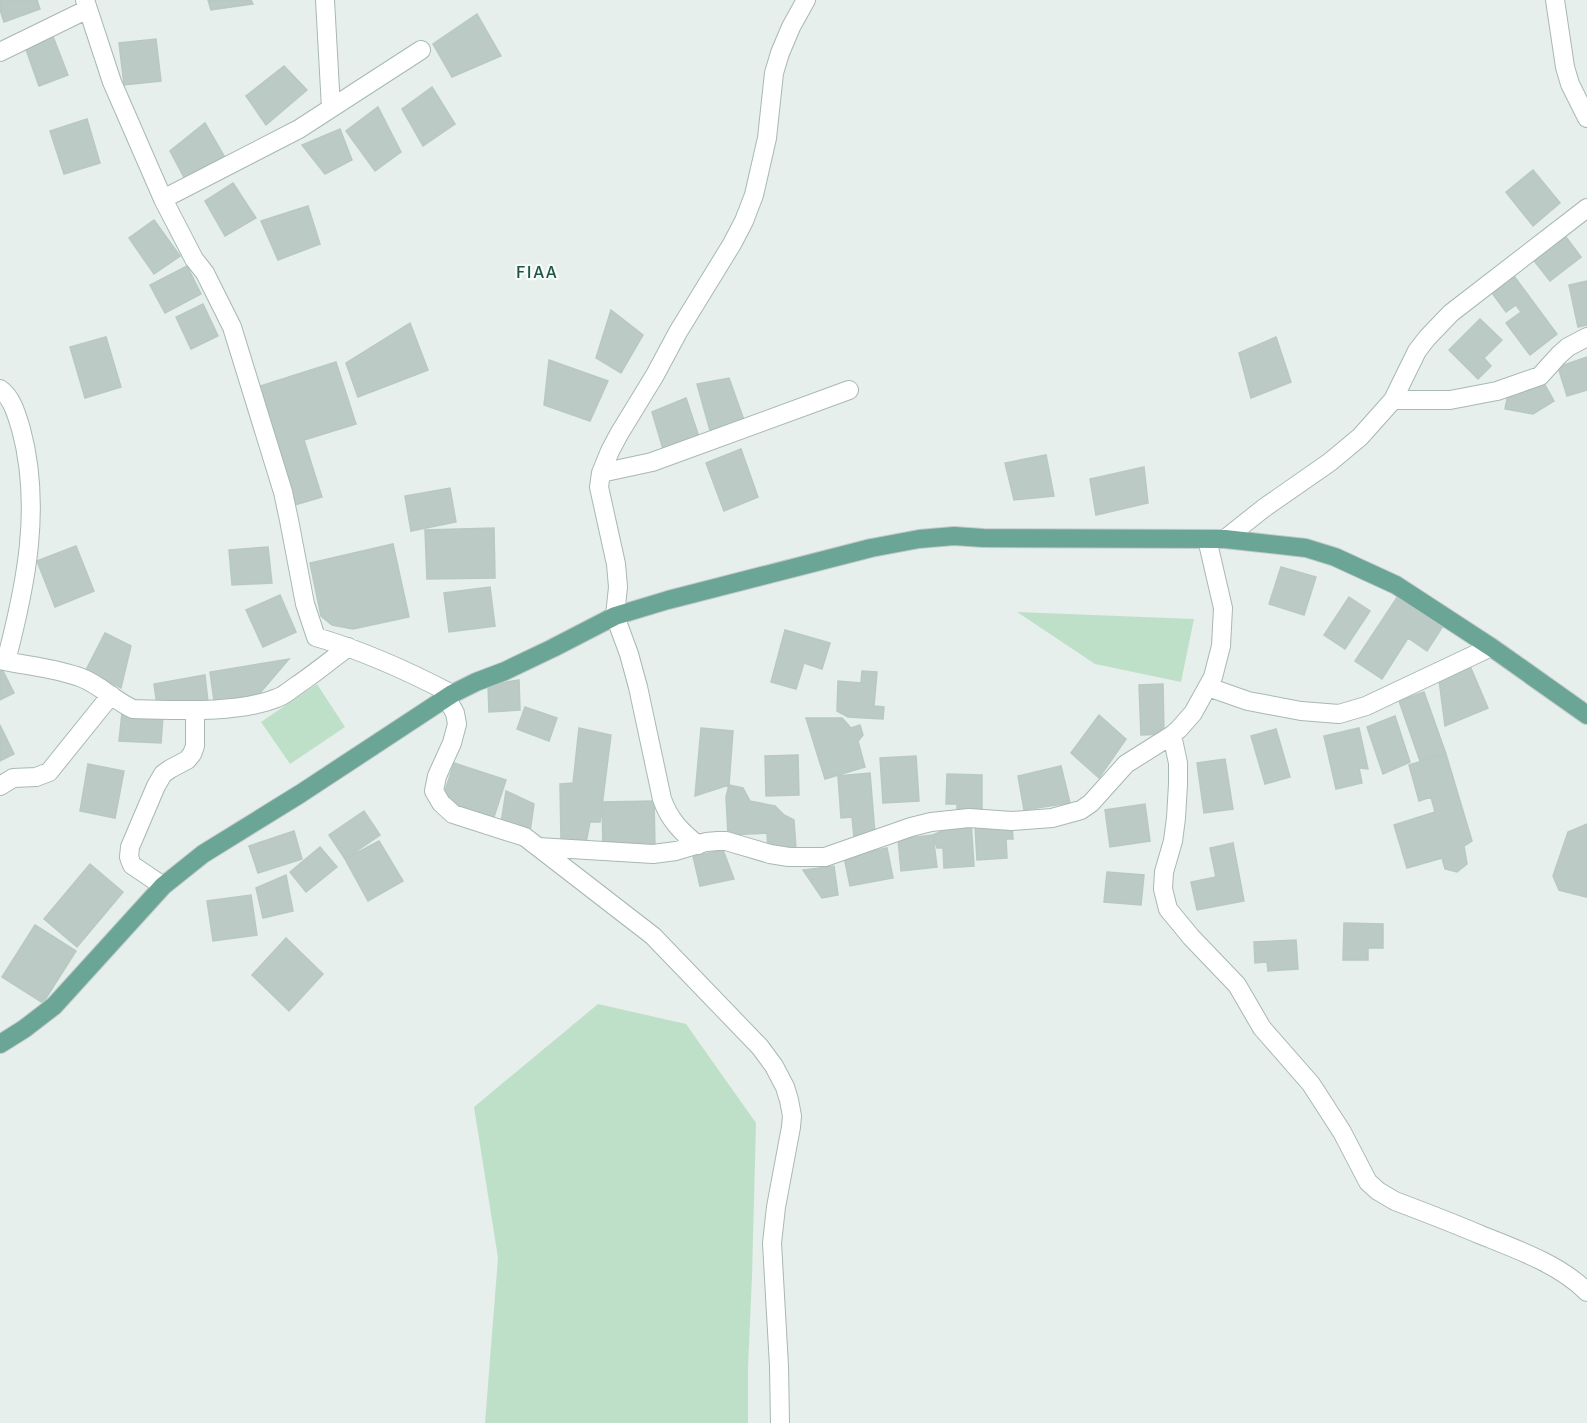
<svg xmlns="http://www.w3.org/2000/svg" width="1587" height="1423" viewBox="0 0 1587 1423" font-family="Signika,sans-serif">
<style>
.green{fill:#bfe0c8}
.building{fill:#bbcac4;stroke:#b8c9c2;stroke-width:1.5}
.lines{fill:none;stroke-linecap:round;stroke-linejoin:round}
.minor-casing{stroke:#a8b8b2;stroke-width:20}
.major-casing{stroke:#c2cac8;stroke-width:20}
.minor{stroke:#fff;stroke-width:18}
.major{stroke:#6aa596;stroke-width:18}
.labels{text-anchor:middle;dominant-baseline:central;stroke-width:4.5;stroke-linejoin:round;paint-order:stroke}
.quarter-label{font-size:18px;letter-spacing:1.5px;fill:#1f5548;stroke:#f7fbf9}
</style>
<rect width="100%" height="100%" fill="#e6efeb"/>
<path class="green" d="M1017,612L1194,619L1181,682L1095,664Z
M317,684L345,727L290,764L261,722Z
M598,1004L686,1024L756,1123L752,1276L748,1368V1423H485L498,1258L474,1107Z"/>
<path class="building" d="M0,0H37L40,9L4,22L0,10Z
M208,0H251L253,4L211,10Z
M477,14L501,56L452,77L433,44Z
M52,34L68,75L39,86L24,44Z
M156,39L161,81L124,85L119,43Z
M284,66L307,90L266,125L246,96Z
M432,87L455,124L423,146L402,109Z
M378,107L401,152L375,171L346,131Z
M87,119L100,163L64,174L50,131Z
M205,123L227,161L186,181L170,151Z
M340,129L352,160L325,174L302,145Z
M1533,170L1560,203L1533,226L1506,192Z
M233,183L256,218L225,236L205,201Z
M308,206L320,244L278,260L261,221Z
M154,220L180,256L154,274L129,238Z
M1563,233L1581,257L1550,281L1532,258Z
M187,266L201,294L165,313L150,285Z
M1514,276L1557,334L1530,355L1506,323L1521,312L1516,305L1506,312L1492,293Z
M1587,281V325L1578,327L1569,285Z
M203,304L218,336L191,349L176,317Z
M611,310L643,335L621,373L596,358Z
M1480,319L1502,340L1484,358L1491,366L1478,379L1449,350Z
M410,323L428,370L358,397L346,363Z
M106,337L121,387L85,398L70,347Z
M1276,337L1291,382L1251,398L1239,353Z
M1587,357V390L1567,396L1558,367Z
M549,360L608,381L590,421L544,405Z
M336,362L356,424L304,440L322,497L291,506L254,388Z
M1540,376L1554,401L1533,414L1505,409L1508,394Z
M729,378L745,423L711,434L697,384Z
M686,398L700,440L663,449L652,412Z
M741,449L758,497L724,511L706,463Z
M1046,455L1054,496L1014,500L1005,463Z
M1144,467L1148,503L1096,515L1090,479Z
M450,488L456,522L411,531L405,496Z
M494,528L495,578L427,579L425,530Z
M393,544L409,617L353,629L332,625L321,616L310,563Z
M76,546L94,591L55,607L37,561Z
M268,547L272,583L232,585L229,550Z
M1281,567L1316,577L1304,615L1269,604Z
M490,587L495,626L449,632L444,593Z
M280,595L296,632L263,647L246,610Z
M1398,596L1443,626L1427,651L1408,638L1382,679L1355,661Z
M1349,597L1370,611L1345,649L1324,635Z
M785,630L830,643L822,669L804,663L796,689L771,682Z
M105,633L131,646L121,688L86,670Z
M289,659L259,694L214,701L210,672Z
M0,665L14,693L0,700Z
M1470,666L1488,708L1445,726L1439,680Z
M862,671L877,672L874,706L884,707L883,719L848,717L837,711L838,681L861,683Z
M205,675L208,702L157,705L154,684Z
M519,680L520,710L489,712L488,685Z
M1163,684L1164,734L1141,735L1139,685Z
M1424,692L1446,754L1420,761L1399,701Z
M525,707L557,718L549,741L517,729Z
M122,713L163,716L161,743L119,741Z
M1099,715L1126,739L1099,778L1071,753Z
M1395,716L1410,762L1383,774L1367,727Z
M806,718H842L851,728L860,725L863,735L858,741L865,767L825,779Z
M0,725L14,754L0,761Z
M579,728L611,735L600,822H590L586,843L561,839L560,784L573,783Z
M701,728L733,731L729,785L695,796Z
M1359,728L1368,769L1359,768L1362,783L1336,789L1324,736Z
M1276,729L1290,777L1265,784L1251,736Z
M1446,754L1472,841L1464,846L1467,864L1457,872L1445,869L1442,858L1407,868L1394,825L1435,812L1431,797L1419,801L1409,765Z
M798,755L799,795L766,796L765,756Z
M916,756L919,801L883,803L880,758Z
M1225,759L1233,809L1204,813L1197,763Z
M454,763L506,780L492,823L441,803Z
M88,764L124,771L115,818L80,811Z
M1061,766L1070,803L1024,810L1018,776Z
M870,773L875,834L854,838L852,817L841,818L838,776Z
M947,774L982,775V813L957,812V804H946Z
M729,785L743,788L750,801L775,806L784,815L794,820L796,849L768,850L767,833L728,835L726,797Z
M506,791L534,804L530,832L501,823Z
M654,801L655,846L603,848L602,802Z
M1145,804L1150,841L1110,847L1105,810Z
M364,811L380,835L345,859L329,835Z
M971,821L974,866L944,868L943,848H937L933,835L942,831L941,824Z
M1587,824V897H1586L1559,890L1553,876L1568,832Z
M1012,825L1013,839H1006L1007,858L977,860L975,826Z
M294,831L302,859L258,873L249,846Z
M933,835L937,867L901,871L898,839Z
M379,841L403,881L368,901L345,859Z
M1233,843L1244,901L1197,910L1191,882L1216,877L1210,848Z
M320,847L337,867L306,892L290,872Z
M887,848L893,878L850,886L844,857Z
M723,850L734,879L700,886L693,856Z
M90,864L123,892L77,947L44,919Z
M834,866L838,895L822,898L803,870Z
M1107,872L1144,875L1141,905L1104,902Z
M286,875L293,911L263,918L256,888Z
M251,895L257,935L213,941L207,901Z
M1344,923L1383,924V948H1368V960H1343Z
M35,925L76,951L43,1003L2,977Z
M286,938L323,974L289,1011L252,975Z
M1296,940L1298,969L1268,971L1267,962L1255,963L1254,942Z"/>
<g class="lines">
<defs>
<path id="minor" d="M85,0L112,82L163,199L194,259L205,273L232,327L283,492L289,520L305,604L316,637C364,651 408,671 452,694
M325,0L331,108
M1555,0L1565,67L1570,84L1587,118
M0,52L88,9
M163,199L299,129L421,50
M0,389C12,397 17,416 21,429C42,507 26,585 6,661
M1393,400H1450L1497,391L1540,376L1559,355L1568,347L1587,337
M601,473L652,462L849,390
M1225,539L1264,508L1330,462L1360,437L1393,400L1417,351L1427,338L1451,313L1587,208
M0,660C27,666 56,668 82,678C100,685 115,701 133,709C176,710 237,714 277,698C284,696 290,690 296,686C314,674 331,660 348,647
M1208,687L1248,701L1301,711L1339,714L1366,706L1491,647
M446,697L455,713L457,724L452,743L437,776L434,791L441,803L453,814L525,837L653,936L760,1047L774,1066L785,1087L789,1100L792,1116L791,1127L776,1207L772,1243L779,1366L780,1423
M1172,735L1178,763V784L1176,818L1173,841L1164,872L1163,889L1168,909L1191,937L1237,985L1262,1028L1311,1084L1342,1132L1368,1182L1378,1191L1395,1201C1424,1212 1453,1223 1481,1235C1516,1249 1561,1265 1587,1292
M0,786L13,778L36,777L49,772L111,695
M698,845C681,832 669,819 662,799L638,687L629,654L615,616L618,587L616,564L599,487L601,473L610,451L619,434L655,375L678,332L732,244L744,221L754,195L767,138L774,73L780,53L791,27L806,0
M538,847L653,854L676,851L706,842L718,841H726L770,854L789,857H825L911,827L931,822L969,818L1012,821L1052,818L1081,810L1091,803L1126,764L1172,735L1179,729L1193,713L1213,677L1221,646L1223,608L1207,539
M163,886L132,865L129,857L130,847L156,786L163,774L170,769L187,760L192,754L195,746V710"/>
<path id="major" d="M0,1044L24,1029L54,1006L163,886L203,854L300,794L452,694L476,682L505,671L553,648L615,616L668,600L871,548L919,539L954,536L983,538L1225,539L1306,548L1335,557L1396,585L1491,647L1587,715"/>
</defs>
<use href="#minor" class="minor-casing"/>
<use href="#major" class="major-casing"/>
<use href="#minor" class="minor"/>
<use href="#major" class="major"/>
</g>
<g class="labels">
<g class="quarter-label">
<text x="537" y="272">FIAA</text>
</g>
</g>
</svg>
